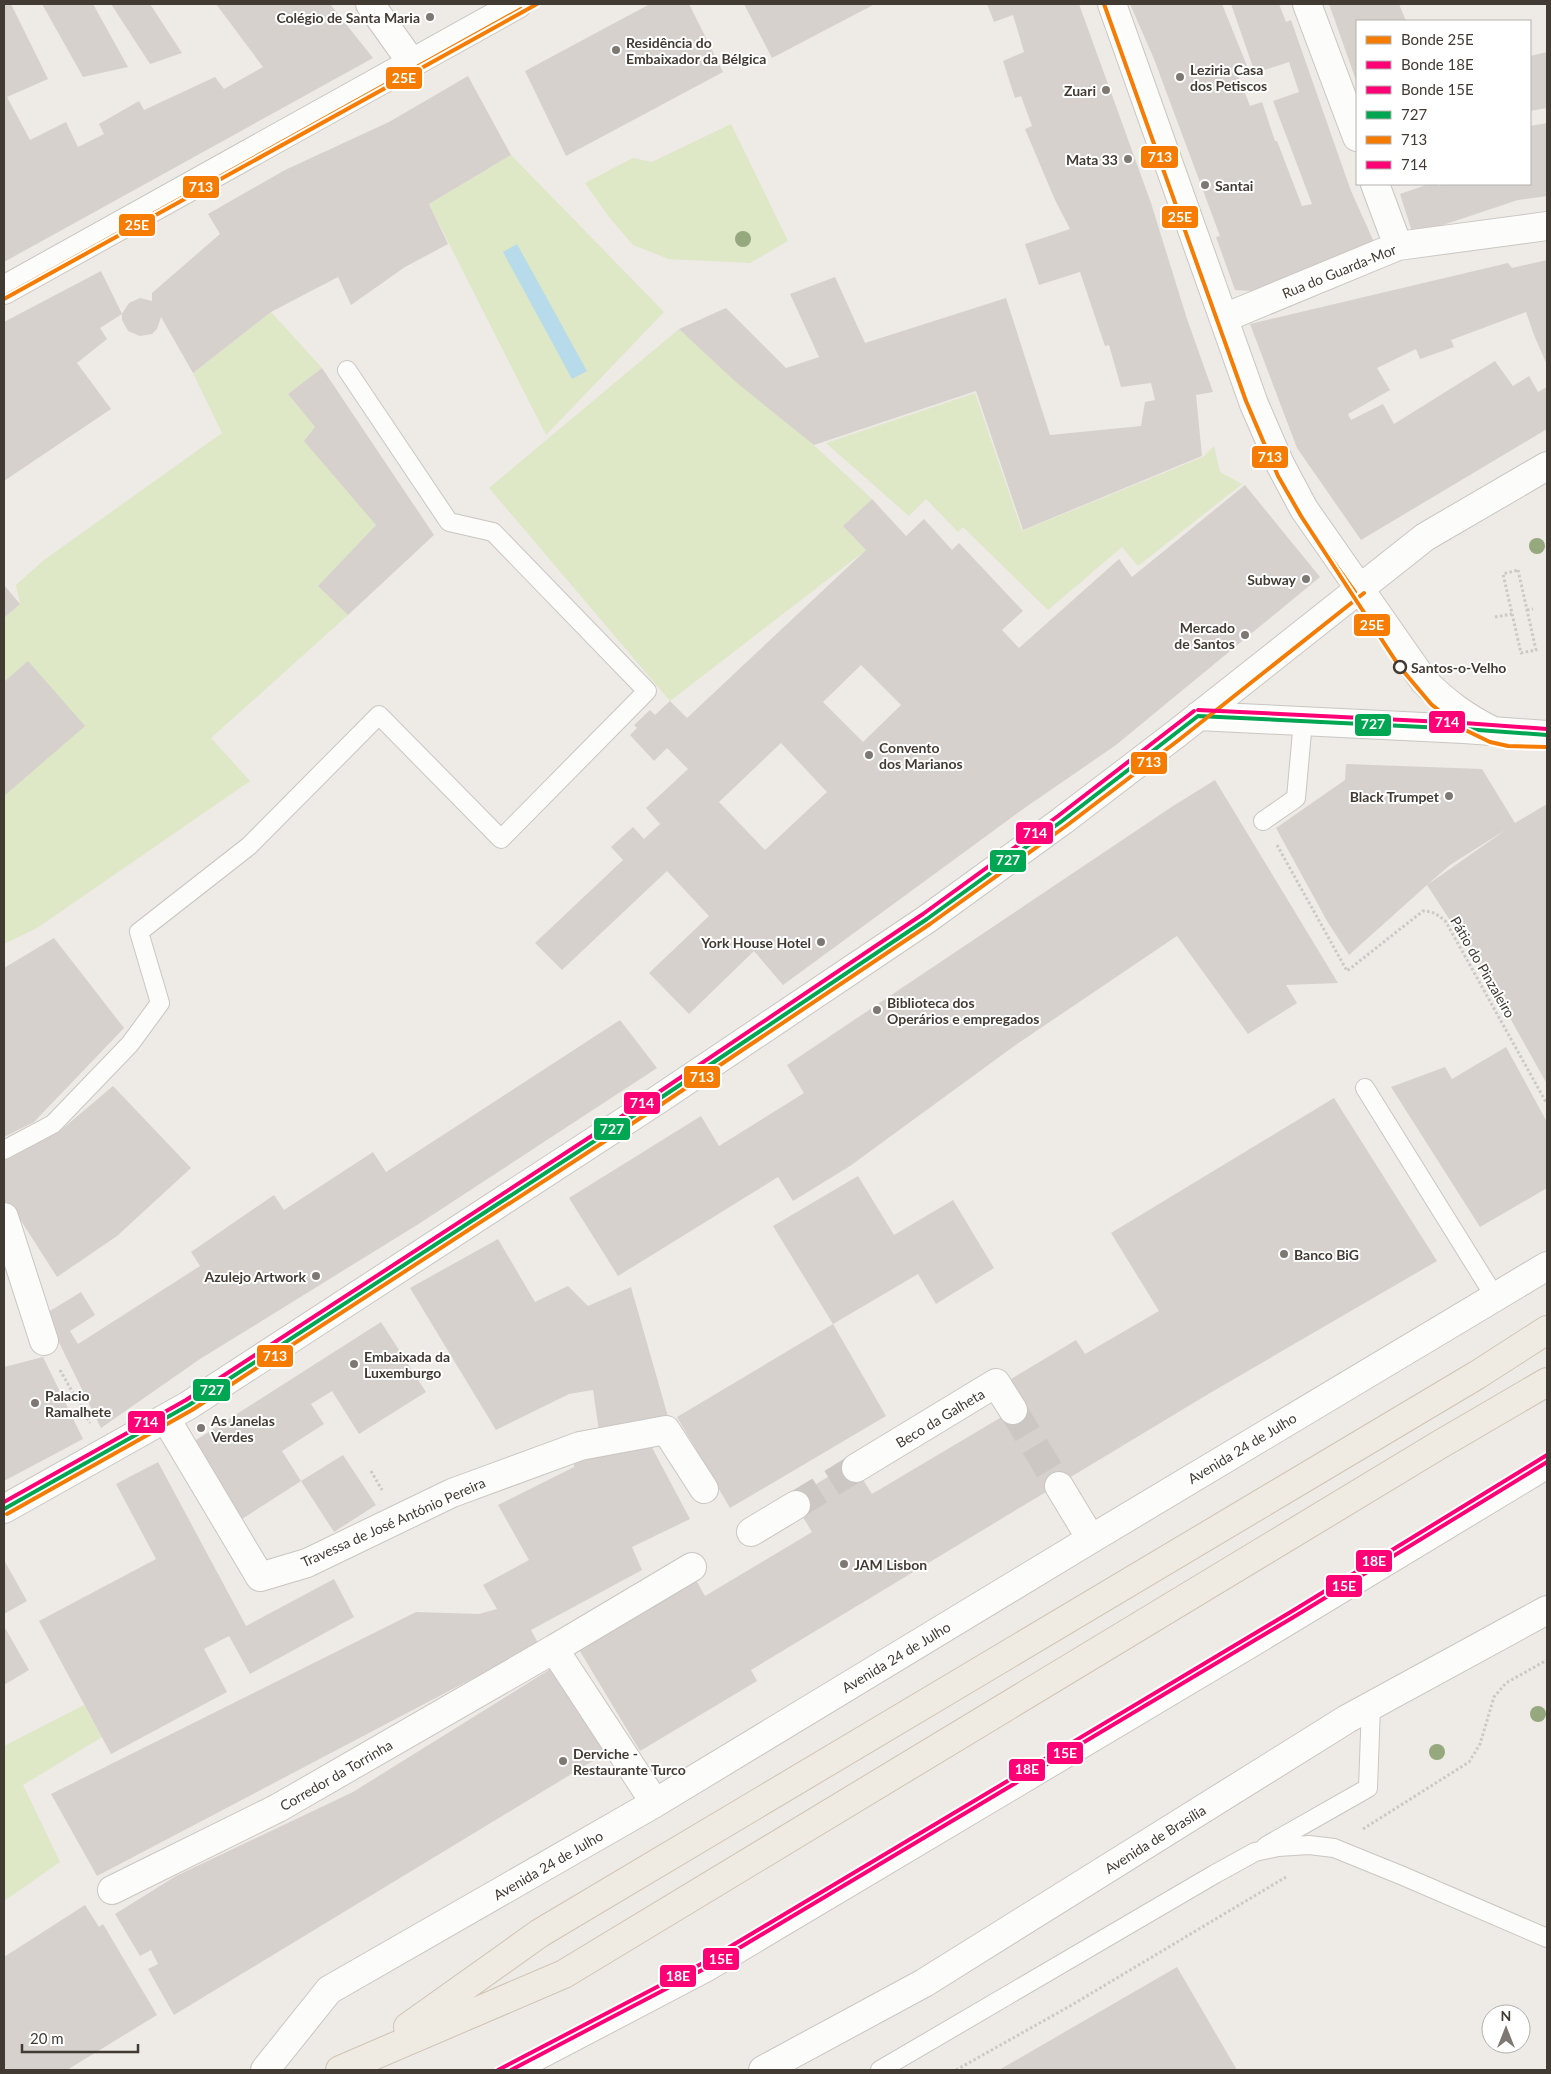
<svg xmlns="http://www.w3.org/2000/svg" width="1551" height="2074" viewBox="0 0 1551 2074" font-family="Lato,sans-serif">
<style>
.green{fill:#dee7c6}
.water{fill:#b7dbeb}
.building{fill:#d6d1cd;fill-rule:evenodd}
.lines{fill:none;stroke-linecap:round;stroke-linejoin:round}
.minor-tunnel{stroke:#ccc7c2;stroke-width:28;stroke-dasharray:28 14;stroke-linecap:butt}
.service-casing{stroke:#cac6c2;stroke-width:20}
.minor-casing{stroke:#cac6c2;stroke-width:30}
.tertiary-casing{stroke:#cac6c2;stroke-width:30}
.primary-casing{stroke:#cfc4b4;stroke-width:30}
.path{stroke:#ccc9c5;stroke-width:3;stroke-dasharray:2.5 2.5;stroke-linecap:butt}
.service{stroke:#fcfcfb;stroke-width:18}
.minor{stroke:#fcfcfb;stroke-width:28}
.tertiary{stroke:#fcfcfb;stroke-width:28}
.primary{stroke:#efeae2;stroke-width:28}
.bus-1-casing{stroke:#fff;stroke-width:8}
.bus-2-casing{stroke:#fff;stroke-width:8}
.bus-3-casing{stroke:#fff;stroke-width:8}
.bus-1{stroke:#00a651;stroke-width:4}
.bus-2{stroke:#f67b03;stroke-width:4}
.bus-3{stroke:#f07;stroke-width:4}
.tram-1-casing{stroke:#fff;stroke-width:8}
.tram-2-casing{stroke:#fff;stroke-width:8}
.tram-3-casing{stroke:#fff;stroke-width:8}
.tram-1{stroke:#f67c03;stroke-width:4}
.tram-2{stroke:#f07;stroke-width:4}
.tram-3{stroke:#f07;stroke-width:4}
.tree{fill:#95a87e}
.poi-dot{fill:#7e7872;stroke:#fff;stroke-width:2}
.stop-dot{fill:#fff;stroke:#423b33;stroke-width:2.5}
.labels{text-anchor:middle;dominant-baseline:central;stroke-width:4;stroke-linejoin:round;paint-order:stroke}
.poi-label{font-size:14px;font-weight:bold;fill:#423b33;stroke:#fff;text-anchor:start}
.street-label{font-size:14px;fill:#423b33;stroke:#fff}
.stop-label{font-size:14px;font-weight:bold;fill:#423b33;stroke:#fff;text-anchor:start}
.line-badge{stroke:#fff;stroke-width:2}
.badge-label{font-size:14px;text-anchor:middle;font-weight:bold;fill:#fff}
</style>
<rect width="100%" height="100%" fill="#eeeae6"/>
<path class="green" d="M731,124L788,241L750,263L669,259L633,245L609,217L585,183L633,158L652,162Z
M511,155L664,312L546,435L429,204Z
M271,312L322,368L288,394L315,427L376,525L318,586L348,615L211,738L250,781L37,928L4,944V618L20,604L16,585L44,560L222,433L193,373Z
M679,329L805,437L872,499L843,526L866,550L670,701L489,488Z
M975,393L1022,531L1203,457L1214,446L1220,472L1242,484L1138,566L1122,547L1048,610L963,527L958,532L926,499L909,516L826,443Z
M84,1705L102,1737L23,1785L60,1862L4,1901V1746Z"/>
<path class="water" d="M517,244L587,371L572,379L503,252Z"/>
<path class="building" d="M4,4H11L48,79L7,97L30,140L66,122L78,147L104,134L99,124L139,101L144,110L215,77L224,89L263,67L216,4H330L373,58L4,262Z
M42,4H93L128,67L83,77Z
M111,4H150L182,53L150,64Z
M650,4H689L723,72L566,156L525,71Z
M744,4H875L772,58Z
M987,4H1079L1151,203L1187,319L1213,392L1196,395L1202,456L1023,530L976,391L814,445L737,383L679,329L726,308L786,368L819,357L790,294L835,277L865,343L1006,298L1050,435L1141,426L1145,402L1155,400L1151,383L1121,387L1109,345L1105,346L1080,272L1039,285L1025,244L1070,229L1055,200L1025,129L1032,126L1021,96L1015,98L1003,61L1024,52L1013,15L994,22Z
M1130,4H1222L1247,66L1236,70L1250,106L1262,102L1275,141H1277L1302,206L1312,204L1273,101L1299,92L1289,62L1255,73L1231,4H1279L1286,22L1291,20L1351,191L1374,242L1320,263L1322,274L1266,292L1235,290L1216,237L1220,236L1154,59Z
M1329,4H1399L1406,21H1357V83Z
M1547,52V108L1530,111V56Z
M468,76L511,155L429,204L448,244L405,267L351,305L338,277L271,312L193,373L161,317L157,329L152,334L140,336L128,331L122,320V314L129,303L140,298L152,301V293L220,234L208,214L285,170L389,122Z
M1547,123V196L1518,200L1413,235L1400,194L1429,184H1437L1438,186L1446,184H1530V126Z
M1547,260V365L1534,335L1526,312L1451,340L1454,347L1420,359L1416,349L1377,368L1390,390L1348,414L1351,420L1383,404L1394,424L1495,361L1513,386L1529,376L1538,392L1547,387V429L1361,540L1297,448L1250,324L1508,263L1512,268Z
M101,271L122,314L100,328L107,339L77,363L111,409L4,481V322Z
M322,368L434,535L348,615L318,586L376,525L304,441L315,427L288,394Z
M1245,485L1320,577L1116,745L1026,807L783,985L754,951L689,1014L649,973L709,916L667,871L562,970L535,943L623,860L611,847L633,827L644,839L660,824L646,808L688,769L667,748L654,761L630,735L637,728L634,725L650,710L655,715L670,701L687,718L866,550L843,526L872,499L906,536L924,519L952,550L959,543L1023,611L1002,630L1019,648L1119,559L1132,577ZM861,665L901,705L863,742L823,702ZM781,743L827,792L765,850L719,802Z
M4,585L20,604L4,618Z
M28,661L85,726L4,796V682Z
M1346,764L1482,769L1515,823L1547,804V1084L1487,977L1427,885L1349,955L1327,921L1276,828L1345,780ZM1507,829L1427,885L1450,865Z
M1215,780L1338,983L1286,985L1297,1003L1248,1034L1177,936L1017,1044L850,1166L793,1201L778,1177L618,1276L569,1198L701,1116L719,1146L804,1093L787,1065L1173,806Z
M54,938L124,1028L34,1122L4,1137V968Z
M620,1020L657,1068L417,1225L200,1359L101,1428L45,1314L81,1292L95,1315L70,1331L78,1344L200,1266L191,1252L274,1195L284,1210L373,1152L386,1172Z
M1506,1047L1547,1122V1188L1480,1227L1391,1087L1445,1067L1452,1079Z
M113,1086L191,1168L117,1236L57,1277L18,1216L4,1206V1161L61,1130Z
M1334,1098L1437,1261L1210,1393L751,1670L757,1681L640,1751L575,1643L692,1573L705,1596L812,1532L792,1499L852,1462L872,1494L1025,1403L1011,1379L1076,1340L1085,1354L1159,1311L1111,1233Z
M858,1176L894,1235L953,1200L994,1268L936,1304L918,1274L833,1324L773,1226Z
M498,1239L535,1302L568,1286L588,1306L631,1287L669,1420L599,1431L593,1390L569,1394L496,1430L410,1288Z
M381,1322L426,1392L359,1434L332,1391L311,1404L324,1424L282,1451L301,1481L242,1519L193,1442Z
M833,1324L886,1416L730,1508L677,1417Z
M43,1357L83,1439L4,1481V1367Z
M648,1440L690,1519L632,1547L642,1570L531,1630L538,1643L504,1662L97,1876L51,1794L416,1612L479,1614L497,1609L483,1585L529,1560L498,1505L574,1467V1461Z
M343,1455L376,1505L334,1532L301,1481Z
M158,1462L246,1626L334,1579L354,1617L250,1674L229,1636L204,1649L227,1692L111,1754L39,1621L156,1559L116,1484Z
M4,1560L27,1601L4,1614Z
M4,1626L29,1670L4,1685Z
M552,1668L611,1750L174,2015L148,1969L158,1964L151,1950L140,1956L115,1914L176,1876L353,1792Z
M85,1905L99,1927L103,1924L157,2015L67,2070H4V1957Z
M1177,1967L1237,2070H999Z"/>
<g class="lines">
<path class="minor-tunnel" d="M1013,1410L1059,1486
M796,1505L856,1468"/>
<defs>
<path id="service" d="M1263,821L1296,798L1303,721
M1365,1088L1495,1297
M4,1150L53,1124L130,1044L160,1003L139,932L249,846L379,715L501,839L647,691L493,532L449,522L347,370
M1266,1846L1368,1788L1371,1706
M521,2070L708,1972L1254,1647L1547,1470
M880,2070L1215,1874L1255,1852L1278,1847L1309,1845L1334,1848L1403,1876L1547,1938"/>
<path id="minor" d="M370,4L412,63
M1307,4L1357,137
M1375,184L1398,246
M1224,318L1398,246L1547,226
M4,1217L44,1341
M166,1419L260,1577L307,1563L452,1493L580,1446L666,1430L704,1489
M856,1468L996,1383L1013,1410
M1059,1486L1091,1539
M751,1532L796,1505
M655,1803L554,1649L692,1567
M112,1890L278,1808L554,1649
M265,2070L329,1990L655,1803L1091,1539L1547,1266"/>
<path id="tertiary" d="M1112,4L1254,404L1280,464L1304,509L1424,681C1446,703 1465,717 1493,731
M4,290L518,4
M1198,716L1464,729L1547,735
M4,1509L189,1405L659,1099L927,919L1062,821L1176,734L1425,537L1547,466
M763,2070L924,1983L1347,1719L1547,1610"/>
<path id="primary" d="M408,2027L540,1933L1477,1375L1547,1330
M340,2070L564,1974L1439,1445L1547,1382"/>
</defs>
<use href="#service" class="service-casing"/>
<use href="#minor" class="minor-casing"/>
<use href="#tertiary" class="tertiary-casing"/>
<use href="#primary" class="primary-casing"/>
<path class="path" d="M1518,570L1536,650L1521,653L1503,574Z
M1527,610L1533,609
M1495,617L1512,614
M1277,845L1347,971L1423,911C1433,911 1439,915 1446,922L1547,1104
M60,1370L90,1423
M371,1471L382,1490
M1363,1829L1469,1762L1480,1744L1494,1697L1506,1683L1547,1660
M956,2070L1070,2006L1286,1877"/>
<use href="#service" class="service"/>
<use href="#minor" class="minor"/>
<use href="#tertiary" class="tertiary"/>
<use href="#primary" class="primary"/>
<defs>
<path id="bus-1" d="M1198,716L1464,729L1547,735
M4,1509L189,1405L659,1099L927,919L1062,821L1198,716"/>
<path id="bus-2" d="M1106,6L1248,406L1274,466L1298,512L1355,592
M7,295L521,9
M7,1514L192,1410L662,1104L930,924L1066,826L1180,739L1364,593"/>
<path id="bus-3" d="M1198,710L1464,723L1547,729
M4,1502L186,1400L656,1094L923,914L1058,816L1194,711"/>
</defs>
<use href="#bus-1" class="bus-1-casing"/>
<use href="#bus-2" class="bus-2-casing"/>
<use href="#bus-3" class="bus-3-casing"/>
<use href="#bus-1" class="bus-1"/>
<use href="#bus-2" class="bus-2"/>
<use href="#bus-3" class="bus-3"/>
<defs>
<path id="tram-1" d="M1104,4L1246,401L1278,476L1301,516L1399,666L1431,704L1459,727L1490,742L1508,746L1547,747
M4,299L537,4"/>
<path id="tram-2" d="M498,2070L701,1964L1294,1610L1547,1455"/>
<path id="tram-3" d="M511,2070L704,1969L1297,1615L1547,1462"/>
</defs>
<use href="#tram-1" class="tram-1-casing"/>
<use href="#tram-2" class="tram-2-casing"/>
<use href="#tram-3" class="tram-3-casing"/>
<use href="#tram-1" class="tram-1"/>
<use href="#tram-2" class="tram-2"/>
<use href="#tram-3" class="tram-3"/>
</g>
<g class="tree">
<circle cx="743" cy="239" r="8"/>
<circle cx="1537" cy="546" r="8"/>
<circle cx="1538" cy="1714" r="8"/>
<circle cx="1437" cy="1752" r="8"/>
</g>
<g class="poi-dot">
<circle cx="430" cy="17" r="5"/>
<circle cx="616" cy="50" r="5"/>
<circle cx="1180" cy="77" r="5"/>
<circle cx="1106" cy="90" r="5"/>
<circle cx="1128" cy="159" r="5"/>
<circle cx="1205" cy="185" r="5"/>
<circle cx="1306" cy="579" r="5"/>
<circle cx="1245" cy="635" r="5"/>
<circle cx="869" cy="755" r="5"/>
<circle cx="1449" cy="796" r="5"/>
<circle cx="821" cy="942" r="5"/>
<circle cx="877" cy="1010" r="5"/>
<circle cx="1284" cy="1254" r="5"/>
<circle cx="316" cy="1276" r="5"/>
<circle cx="354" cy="1364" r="5"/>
<circle cx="35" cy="1403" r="5"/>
<circle cx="201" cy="1428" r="5"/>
<circle cx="844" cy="1564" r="5"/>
<circle cx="563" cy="1761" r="5"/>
</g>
<circle class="stop-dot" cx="1400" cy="667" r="6"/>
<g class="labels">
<g class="poi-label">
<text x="420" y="17" text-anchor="end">Colégio de Santa Maria</text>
<text x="626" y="42">Residência do<tspan x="626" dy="16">Embaixador da Bélgica</tspan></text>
<text x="1190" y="69">Leziria Casa<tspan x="1190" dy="16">dos Petiscos</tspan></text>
<text x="1096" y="90" text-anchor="end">Zuari</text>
<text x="1118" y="159" text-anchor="end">Mata 33</text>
<text x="1215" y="185">Santai</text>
<text x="1296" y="579" text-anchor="end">Subway</text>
<text x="1235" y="627" text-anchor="end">Mercado<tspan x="1235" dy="16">de Santos</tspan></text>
<text x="879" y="747">Convento<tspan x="879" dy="16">dos Marianos</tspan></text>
<text x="1439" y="796" text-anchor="end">Black Trumpet</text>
<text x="811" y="942" text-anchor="end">York House Hotel</text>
<text x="887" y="1002">Biblioteca dos<tspan x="887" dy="16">Operários e empregados</tspan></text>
<text x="1294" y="1254">Banco BiG</text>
<text x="306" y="1276" text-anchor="end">Azulejo Artwork</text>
<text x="364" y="1356">Embaixada da<tspan x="364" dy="16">Luxemburgo</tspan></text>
<text x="45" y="1395">Palacio<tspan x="45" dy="16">Ramalhete</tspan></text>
<text x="211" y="1420">As Janelas<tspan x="211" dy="16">Verdes</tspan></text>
<text x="854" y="1564">JAM Lisbon</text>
<text x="573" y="1753">Derviche -<tspan x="573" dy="16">Restaurante Turco</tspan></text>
</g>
<g class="street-label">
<text transform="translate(1339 271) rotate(-22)">Rua do Guarda-Mor</text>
<text transform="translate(1483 967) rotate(60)">Pátio do Pinzaleiro</text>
<text transform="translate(940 1418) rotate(-31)">Beco da Galheta</text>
<text transform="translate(1242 1448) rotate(-31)">Avenida 24 de Julho</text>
<text transform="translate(393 1522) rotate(-24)">Travessa de José António Pereira</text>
<text transform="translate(896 1657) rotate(-31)">Avenida 24 de Julho</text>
<text transform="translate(336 1775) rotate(-30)">Corredor da Torrinha</text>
<text transform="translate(1155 1839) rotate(-32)">Avenida de Brasília</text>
<text transform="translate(548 1865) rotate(-30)">Avenida 24 de Julho</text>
</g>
<g class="stop-label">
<text x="1411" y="667">Santos-o-Velho</text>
</g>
</g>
<g class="line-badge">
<rect x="385" y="66" width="38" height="24" rx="5" fill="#f67c03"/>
<rect x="1140" y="145" width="39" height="24" rx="5" fill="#f67b03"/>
<rect x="182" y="175" width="38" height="24" rx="5" fill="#f67b03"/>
<rect x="1161" y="205" width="38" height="24" rx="5" fill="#f67c03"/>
<rect x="118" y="213" width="38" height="24" rx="5" fill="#f67c03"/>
<rect x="1251" y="445" width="38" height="24" rx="5" fill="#f67b03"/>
<rect x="1353" y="613" width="38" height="24" rx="5" fill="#f67c03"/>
<rect x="1428" y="710" width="38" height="24" rx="5" fill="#f07"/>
<rect x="1354" y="713" width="38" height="24" rx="5" fill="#00a651"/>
<rect x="1130" y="751" width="38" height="24" rx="5" fill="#f67b03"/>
<rect x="1015" y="821" width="39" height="24" rx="5" fill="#f07"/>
<rect x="989" y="849" width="38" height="24" rx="5" fill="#00a651"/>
<rect x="683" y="1065" width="38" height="24" rx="5" fill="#f67b03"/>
<rect x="623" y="1091" width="38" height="24" rx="5" fill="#f07"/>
<rect x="593" y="1117" width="38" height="24" rx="5" fill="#00a651"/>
<rect x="256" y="1344" width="38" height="24" rx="5" fill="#f67b03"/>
<rect x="192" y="1378" width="39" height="24" rx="5" fill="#00a651"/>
<rect x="127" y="1410" width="39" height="24" rx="5" fill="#f07"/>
<rect x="1355" y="1549" width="38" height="24" rx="5" fill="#f07"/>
<rect x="1325" y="1574" width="38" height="24" rx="5" fill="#f07"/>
<rect x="1046" y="1741" width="38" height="24" rx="5" fill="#f07"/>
<rect x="1008" y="1758" width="38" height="24" rx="5" fill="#f07"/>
<rect x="702" y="1947" width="38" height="24" rx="5" fill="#f07"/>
<rect x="659" y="1964" width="38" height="24" rx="5" fill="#f07"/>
</g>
<g class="badge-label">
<text x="404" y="83">25E</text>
<text x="1160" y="162">713</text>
<text x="201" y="192">713</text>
<text x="1180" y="222">25E</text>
<text x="137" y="230">25E</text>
<text x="1270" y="462">713</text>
<text x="1372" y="630">25E</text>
<text x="1447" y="727">714</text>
<text x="1373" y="729">727</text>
<text x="1149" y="767">713</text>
<text x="1035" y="838">714</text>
<text x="1008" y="865">727</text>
<text x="702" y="1082">713</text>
<text x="642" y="1108">714</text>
<text x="612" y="1134">727</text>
<text x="275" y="1361">713</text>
<text x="212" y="1395">727</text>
<text x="146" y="1427">714</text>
<text x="1374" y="1566">18E</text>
<text x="1344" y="1591">15E</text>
<text x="1065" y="1758">15E</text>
<text x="1027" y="1774">18E</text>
<text x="721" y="1964">15E</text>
<text x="678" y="1981">18E</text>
</g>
<rect width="1551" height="2074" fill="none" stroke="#423b33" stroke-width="10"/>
<rect x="1356" y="20" width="175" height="165" fill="#ffffff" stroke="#b3b1ad"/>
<rect x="1366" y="36" width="25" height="8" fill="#f67c03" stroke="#b3b1ad"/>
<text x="1401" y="45" font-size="15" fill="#423b33">Bonde 25E</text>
<rect x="1366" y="61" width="25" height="8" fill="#ff0077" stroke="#b3b1ad"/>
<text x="1401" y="70" font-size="15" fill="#423b33">Bonde 18E</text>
<rect x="1366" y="86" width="25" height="8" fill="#ff0077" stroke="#b3b1ad"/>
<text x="1401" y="95" font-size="15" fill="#423b33">Bonde 15E</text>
<rect x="1366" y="111" width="25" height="8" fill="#00a651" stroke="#b3b1ad"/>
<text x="1401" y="120" font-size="15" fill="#423b33">727</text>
<rect x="1366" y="136" width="25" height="8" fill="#f67b03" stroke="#b3b1ad"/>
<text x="1401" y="145" font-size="15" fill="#423b33">713</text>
<rect x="1366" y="161" width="25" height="8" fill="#ff0077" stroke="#b3b1ad"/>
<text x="1401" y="170" font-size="15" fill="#423b33">714</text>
<g transform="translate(1506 2029)"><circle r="24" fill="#ffffff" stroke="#b3b1ad"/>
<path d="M0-4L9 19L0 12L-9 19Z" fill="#7e7872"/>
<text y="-8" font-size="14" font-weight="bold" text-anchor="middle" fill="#423b33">N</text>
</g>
<path d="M22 2044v8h116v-8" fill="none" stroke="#423b33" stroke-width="2.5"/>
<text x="30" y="2044" font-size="15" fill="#423b33" stroke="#ffffff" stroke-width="4" paint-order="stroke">20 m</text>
</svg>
